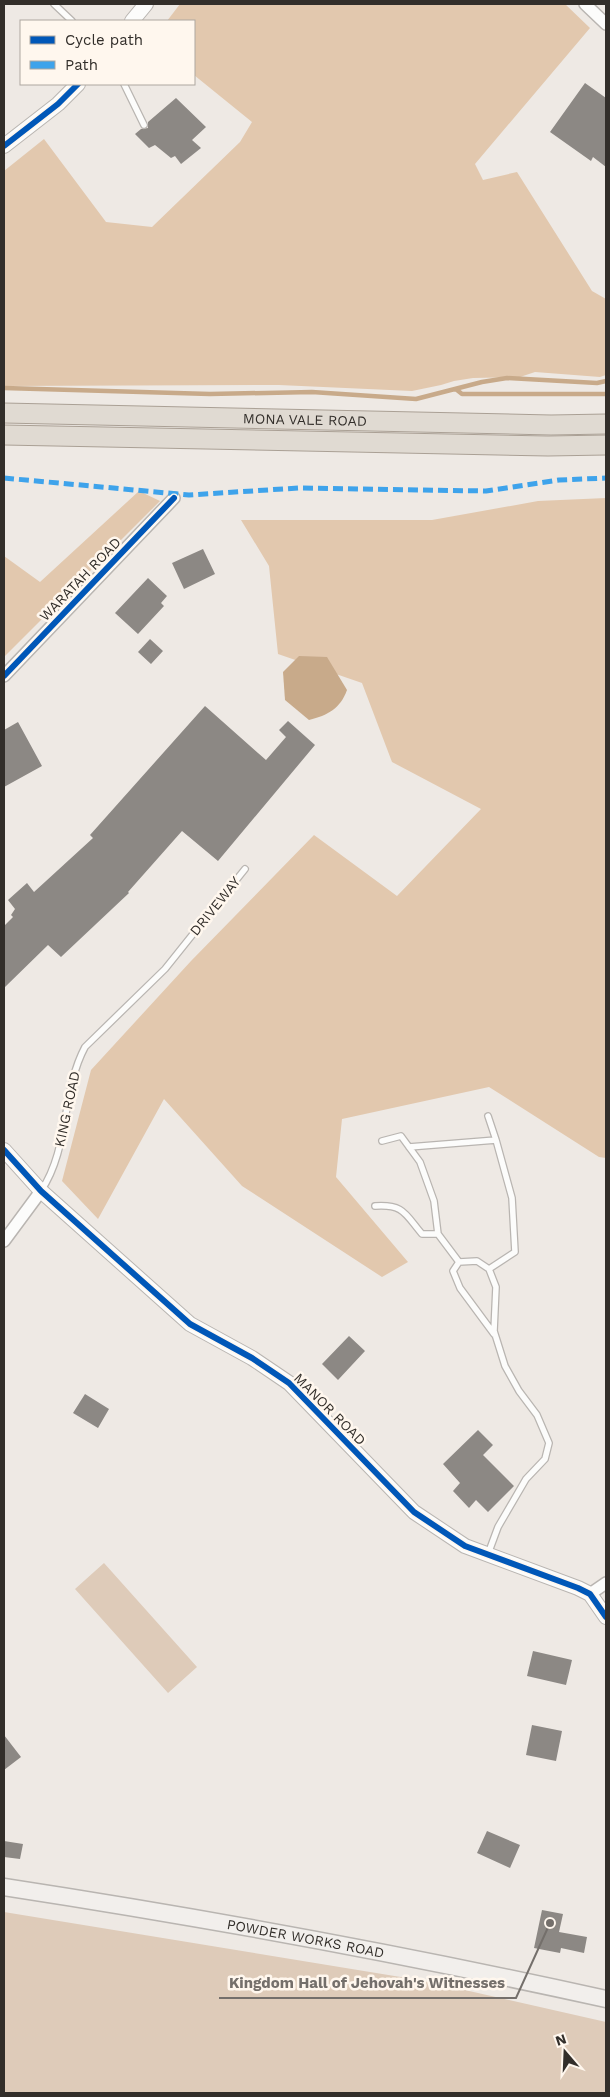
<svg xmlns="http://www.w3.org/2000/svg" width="610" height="2097" viewBox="0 0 610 2097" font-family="'Work Sans',sans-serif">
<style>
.green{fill:#decbb9}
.forest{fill:#e2c8ae}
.water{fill:#c8aa8a}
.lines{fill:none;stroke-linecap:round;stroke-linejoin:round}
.stream{stroke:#c8aa8a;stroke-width:4.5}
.building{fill:#8c8884}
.service-casing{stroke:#b9b5b1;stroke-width:8}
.minor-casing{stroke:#b9b5b1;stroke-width:14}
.tertiary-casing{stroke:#b9b5b1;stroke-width:16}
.secondary-casing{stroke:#b9b5b1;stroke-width:19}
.trunk-casing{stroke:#aaa095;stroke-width:21}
.service{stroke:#fcfcfb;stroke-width:5.5}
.minor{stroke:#fcfcfb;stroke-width:11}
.tertiary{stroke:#fcfcfb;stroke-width:14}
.secondary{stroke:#f2efec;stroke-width:16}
.trunk{stroke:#e0dad2;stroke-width:19}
.quiet{stroke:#3ea3eb;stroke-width:5;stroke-dasharray:10 5;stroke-linecap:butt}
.cycleway-casing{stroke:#fff7ee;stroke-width:9}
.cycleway{stroke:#0057b8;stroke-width:6}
.labels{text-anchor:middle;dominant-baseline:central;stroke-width:5;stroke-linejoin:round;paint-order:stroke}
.street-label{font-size:14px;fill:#322e2a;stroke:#fff7ee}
.leader{fill:none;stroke:#746f6b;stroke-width:2}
.callout-dot{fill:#746f6b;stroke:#fff7ee;stroke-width:2}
.callout-label{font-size:15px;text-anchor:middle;font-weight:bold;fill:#746f6b;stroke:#fff7ee;stroke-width:5;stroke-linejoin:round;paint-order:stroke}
</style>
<rect width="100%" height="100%" fill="#eee9e4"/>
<path class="green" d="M104,1563L197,1667L168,1693L75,1589Z
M4,1912L425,1981L606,2022V2093H4Z"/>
<path class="forest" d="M180,4H565L590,28L475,164L483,180L517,172L592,291L606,299V375L600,377L535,372L520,377L473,378L454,381L441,385L412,391L279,385L4,386V171L44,139L106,222L152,227L240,142L252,122L194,75V21H167Z
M139,491L160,501L4,657V556L40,582Z
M606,498V1158L599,1157L489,1087L342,1119L336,1177L408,1262L382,1277L242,1186L164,1099L98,1219L62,1181L91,1070L191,961L314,835L397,896L481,809L392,762L362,683L278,654L269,566L241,520H432L538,501Z"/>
<path class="water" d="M299,656L327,657L347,690C340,709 328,715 309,720L285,700L283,672Z"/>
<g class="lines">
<path class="stream" d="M4,388L210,394L312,392L416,399L482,382L507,378L597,383L606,381
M457,390L462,394H606"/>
</g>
<path class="building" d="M585,83L606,98V167L593,157L591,161L550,132Z
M176,98L206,127L192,140L201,148L181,164L175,156L171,158L155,145L149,148L135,134L141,129L148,128V122Z
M203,549L215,574L184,589L172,563Z
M148,578L167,596L161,603L164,606L138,634L115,613Z
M150,639L163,651L151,664L138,652Z
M205,706L266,760L286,737L279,730L288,721L315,745L218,861L182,831L128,892L129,893L61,957L48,945L4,988V926L13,917L11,915L15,909L8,900L27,883L34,892L93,838L90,835Z
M18,722L42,766L4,787V730Z
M349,1336L365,1351L338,1380L322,1364Z
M85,1394L109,1409L98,1428L73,1413Z
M478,1430L493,1445L483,1455L514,1486L488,1512L476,1500L469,1508L453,1491L460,1483L443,1464Z
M533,1651L572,1660L566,1685L527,1676Z
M532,1725L562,1731L556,1761L526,1755Z
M4,1735L21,1757L4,1770Z
M487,1831L520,1845L510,1868L477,1853Z
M4,1841L23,1844L20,1859L4,1857Z
M542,1910L563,1914L559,1932L587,1937L584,1953L561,1948L560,1953L534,1948Z"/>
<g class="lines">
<defs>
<path id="service" d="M54,4L72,21
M124,84L144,125
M488,1116L496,1140
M382,1141L401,1136L420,1162L434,1201L438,1234
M409,1147L496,1140L512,1198L515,1252L489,1269
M41,1191C70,1148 61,1092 85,1047L165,969L245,869
M375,1206C404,1204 405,1214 422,1234H438L459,1262
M488,1554L498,1527L526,1479L545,1459L549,1443L537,1415L519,1391L505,1366L494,1331L496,1287L489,1269L477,1261L459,1262L453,1271L460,1288L494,1334"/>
<path id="minor" d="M585,4L606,24
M4,676L174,498
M4,1241L41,1191
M590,1594L606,1583"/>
<path id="tertiary" d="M132,21L146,4
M4,146L58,104L78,84
M4,1150L41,1191L190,1324L252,1358L289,1383L414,1512L465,1546L578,1588L590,1594L606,1617"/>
<g id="secondary">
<path id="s1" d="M4,1887C206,1918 407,1955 606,1999"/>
</g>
<g id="trunk">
<path id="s2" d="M4,413L551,425L606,424"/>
<path d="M4,435L548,446L606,445"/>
</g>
</defs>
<use href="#service" class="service-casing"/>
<use href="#minor" class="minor-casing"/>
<use href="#tertiary" class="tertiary-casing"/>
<use href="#secondary" class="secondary-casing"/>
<use href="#trunk" class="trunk-casing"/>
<use href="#service" class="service"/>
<use href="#minor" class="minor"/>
<use href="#tertiary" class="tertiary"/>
<use href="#secondary" class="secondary"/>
<use href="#trunk" class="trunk"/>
<path class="quiet" d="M4,478L189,495L298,488L486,491L559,480L606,478"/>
<defs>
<path id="cycleway" d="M4,146L58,104L78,84
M4,676L174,498
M4,1150L41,1191L190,1324L252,1358L289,1383L414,1512L465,1546L578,1588L590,1594L606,1617"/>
</defs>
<use href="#cycleway" class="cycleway-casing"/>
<use href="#cycleway" class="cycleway"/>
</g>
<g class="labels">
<g class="street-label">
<text stroke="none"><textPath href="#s2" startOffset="301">MONA VALE ROAD</textPath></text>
<text transform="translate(80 579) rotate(-46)">WARATAH ROAD</text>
<text transform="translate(215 906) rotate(-51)">DRIVEWAY</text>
<text transform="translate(67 1109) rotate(-78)">KING ROAD</text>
<text transform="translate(330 1409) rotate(45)">MANOR ROAD</text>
<text stroke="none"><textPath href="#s1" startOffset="306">POWDER WORKS ROAD</textPath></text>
</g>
</g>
<path class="leader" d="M550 1923L516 1998H219"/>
<circle class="callout-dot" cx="550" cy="1923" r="5"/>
<g class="callout-label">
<text x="367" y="1988">Kingdom Hall of Jehovah's Witnesses</text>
</g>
<rect width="610" height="2097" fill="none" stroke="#322e2a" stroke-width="10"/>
<rect x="20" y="20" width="175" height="65" fill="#fff7ee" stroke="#ada7a0"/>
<rect x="30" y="36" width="25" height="8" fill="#0057b8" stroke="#ada7a0"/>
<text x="65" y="45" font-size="15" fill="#322e2a">Cycle path</text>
<rect x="30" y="61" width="25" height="8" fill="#3ea3eb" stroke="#ada7a0"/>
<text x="65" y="70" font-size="15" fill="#322e2a">Path</text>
<g transform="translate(565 2052) rotate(341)" stroke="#fff7ee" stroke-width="4" paint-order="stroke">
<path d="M0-4L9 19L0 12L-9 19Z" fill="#322e2a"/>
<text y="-8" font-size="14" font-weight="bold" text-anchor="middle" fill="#322e2a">N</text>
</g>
</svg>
